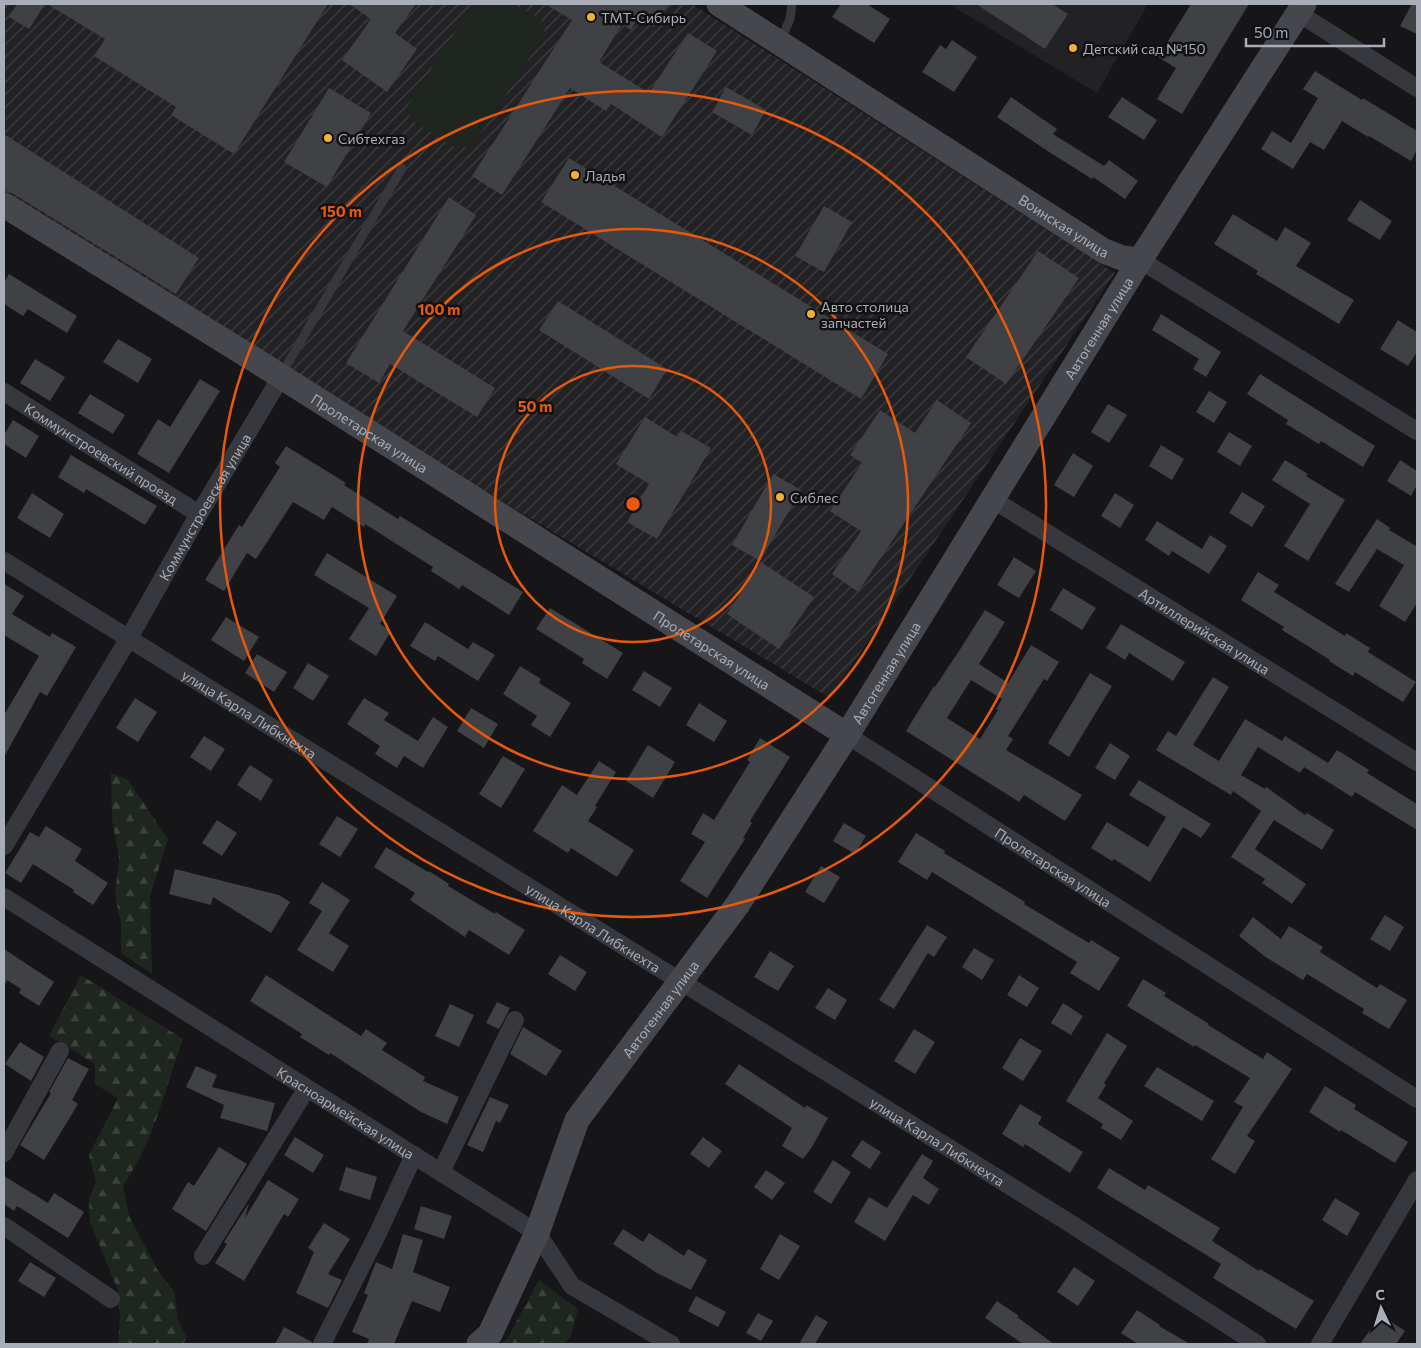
<svg xmlns="http://www.w3.org/2000/svg" width="1421" height="1348" viewBox="0 0 1421 1348" font-family="Commissioner,sans-serif">
<style>
.built{fill:#222225}
.industrial{fill:url(#industrial-furrows)}
.forest{fill:url(#forest-firs)}
.pitch{fill:#1e261f}
.building{fill:#404145;fill-rule:evenodd}
.lines{fill:none;stroke-linecap:round;stroke-linejoin:round}
.lane{stroke:#37383d;stroke-width:9}
.street{stroke:#37383d;stroke-width:18}
.secondary{stroke:#45474d;stroke-width:25}
.ring{fill:none;stroke:#e8590c;stroke-width:2.5}
.poi-dot{fill:#f2b134;stroke:#111113;stroke-width:2}
.labels{text-anchor:middle;dominant-baseline:central;stroke-width:5;stroke-linejoin:round;paint-order:stroke}
.poi-label{font-size:14px;fill:#a8adb8;stroke:#111113;text-anchor:start}
.street-label{font-size:14px;fill:#a8adb8;stroke:#111113}
.centre{fill:#e8590c;stroke:#111113;stroke-width:2.5}
.ring-label{font-size:15px;text-anchor:middle;font-weight:bold;fill:#e8590c;stroke:#111113;stroke-width:5;stroke-linejoin:round;paint-order:stroke}
</style>
<defs>
<pattern id="industrial-furrows" width="10" height="10" patternUnits="userSpaceOnUse" patternTransform="scale(1.25)"><rect width="10" height="10" fill="#222225"/><path d="M-1 1l2-2M0 10L10 0M9 11l2-2" fill="none" stroke="#3f3f43"/></pattern>
<pattern id="forest-firs" width="22" height="20" patternUnits="userSpaceOnUse" patternTransform="scale(1.25)"><rect width="22" height="20" fill="#1e261f"/><path d="M5 1l3.5 6h-7zM16 11l3.5 6h-7z" fill="#3c433d"/></pattern>
</defs>
<rect width="100%" height="100%" fill="#161618"/>
<path class="built" d="M949,4H1148L1097,93Z"/>
<path class="industrial" d="M4,4H692L1115,273L830,698L193,316L4,199Z"/>
<path class="forest" d="M111,773L128,780L168,839L150,896L152,974L121,953V923L115,895L119,858L112,819Z
M81,975L183,1039C164,1091 155,1139 123,1186L129,1216L158,1271L174,1291L178,1320L187,1337L183,1344H118L120,1316L117,1288L90,1222L89,1199L96,1182L89,1155L118,1098L95,1084V1064L49,1036Z
M539,1280L578,1309L571,1336L564,1344H501L507,1339Z"/>
<path class="pitch" d="M473,4H513L540,19L544,27L543,37L473,145L466,147L455,148L410,119L407,107Z"/>
<path class="building" d="M17,4H45L29,29L9,17Z
M47,4H328L234,154L171,115L176,107L94,56L105,39Z
M349,4H416L395,33L417,49L387,92L342,60L371,19Z
M545,4H669L654,27L638,18L631,30L622,24L599,62L649,93L688,33L717,51L662,137L611,104L606,111L570,88L502,195L472,176L572,20Z
M841,4H867L890,19L874,43L832,17Z
M976,4H1052L1068,14L1045,49Z
M1191,4H1249L1182,114L1157,99L1176,68L1158,57Z
M1412,4H1417V34L1400,26Z
M952,40L977,57L954,92L922,72L940,45L946,49Z
M1315,71L1362,100L1363,98L1417,131V150L1411,161L1369,136L1368,137L1342,121L1324,150L1310,142L1293,169L1261,149L1272,131L1291,143L1318,98L1303,89Z
M726,87L766,110L752,135L712,112Z
M329,88L371,113L327,187L284,162Z
M1011,97L1057,129L1053,134L1104,166L1109,160L1138,181L1125,199L1093,177L1092,179L1043,148L997,117Z
M1122,97L1157,120L1144,140L1108,117Z
M4,134L199,258L176,294L12,193L4,191Z
M569,158L888,354L861,399L541,202Z
M449,197L476,215L403,331L495,388L477,417L390,364L379,383L346,363Z
M1360,200L1392,221L1380,240L1347,220Z
M824,206L852,222L824,272L795,256Z
M1233,214L1277,241L1285,227L1311,243L1296,266L1354,300L1339,324L1256,274L1258,271L1214,244Z
M1038,251L1079,278L1006,384L966,357Z
M9,274L77,316L67,333L28,309L23,316L4,304V282Z
M558,301L667,369L649,399L539,330Z
M1161,314L1221,352L1206,377L1193,369L1199,359L1152,330Z
M1398,320L1417,332V352L1408,366L1380,349Z
M118,339L152,359L138,383L103,362Z
M35,359L65,377L50,401L20,383Z
M1260,374L1375,446L1363,467L1321,441L1319,444L1286,424L1288,420L1247,394Z
M200,379L220,391L169,473L137,454L158,419L170,427Z
M1209,391L1227,402L1214,423L1196,412Z
M90,394L125,415L113,434L78,413Z
M937,400L971,423L858,592L832,574L861,531L830,511L862,463L850,455L880,410L915,433Z
M1108,404L1127,415L1109,443L1091,432Z
M645,417L677,437L681,431L711,448L657,539L627,522L649,484L616,464Z
M13,420L39,436L26,458L4,444V435Z
M1229,432L1252,446L1240,466L1217,452Z
M1161,445L1184,459L1172,480L1149,466Z
M286,446L346,483L344,485L398,519L400,516L523,592L509,615L462,585L459,589L431,571L433,567L365,524L364,527L332,507L324,520L293,502L256,559L247,553L224,591L205,580L239,525L242,527L280,467L275,463Z
M1073,453L1093,466L1074,497L1054,485Z
M71,455L157,506L145,525L86,489L84,493L58,477Z
M1285,460L1308,474L1306,476L1345,500L1308,561L1284,546L1310,504L1272,480Z
M1400,460L1417,471V485L1411,496L1387,481Z
M773,474L801,490L760,561L732,545Z
M1242,492L1265,506L1252,527L1229,513Z
M32,493L64,514L50,538L17,518Z
M1115,493L1134,505L1120,528L1101,516Z
M1377,519L1390,528L1389,530L1416,546L1417,544V603L1405,622L1379,606L1404,565L1377,549L1349,592L1335,584Z
M1157,521L1202,549L1210,535L1227,546L1209,574L1172,551L1169,556L1145,540Z
M327,553L397,596L380,624L391,631L376,656L349,639L369,608L314,575Z
M1014,557L1036,571L1019,598L997,585Z
M761,562L814,597L779,649L727,614Z
M1258,572L1279,585L1274,592L1345,636L1346,633L1370,648L1368,652L1416,682L1403,702L1355,672L1353,676L1329,661L1330,660L1282,630L1284,627L1241,600Z
M4,584L24,596L12,614L50,637L52,633L76,647L47,696L40,692L4,757V715L39,656L4,635Z
M1063,588L1096,608L1082,630L1050,610Z
M550,608L623,653L607,679L582,663L584,659L536,629Z
M985,610L1005,622L979,664L1008,683L1031,645L1059,662L1047,681L1044,679L1008,736L1013,739L1006,750L1082,795L1065,821L1024,795L1019,802L906,731L934,686L935,687L959,651ZM971,680L1002,699L996,709L998,710L980,739L947,718Z
M226,617L259,637L244,661L211,640Z
M425,622L468,649L473,642L495,655L478,681L438,656L435,661L410,646Z
M1121,624L1185,662L1173,681L1129,653L1125,660L1106,648Z
M257,654L287,672L274,692L245,673Z
M308,663L329,676L313,701L293,688Z
M520,666L541,679L539,683L571,703L550,737L531,725L537,716L503,694Z
M644,671L672,688L660,707L632,690Z
M1090,673L1112,686L1069,757L1048,743Z
M1213,677L1229,687L1193,745L1219,761L1245,719L1282,741L1285,736L1328,763L1337,750L1369,770L1367,773L1417,804V830L1355,792L1352,797L1304,767L1300,773L1258,747L1241,775L1265,789L1266,787L1305,815L1307,813L1334,830L1322,850L1274,820L1255,849L1306,884L1292,904L1262,883L1265,879L1231,857L1261,811L1233,791L1231,795L1156,750L1168,731L1176,736Z
M135,698L157,712L138,742L116,728Z
M364,698L389,713L384,720L418,741L433,717L448,727L423,768L404,756L397,768L375,754L380,746L347,724Z
M699,703L727,721L714,742L686,725Z
M471,708L498,724L484,748L457,731Z
M204,736L225,749L211,771L190,757Z
M760,738L790,757L750,821L752,823L743,838L745,839L707,898L680,881L705,842L691,834L703,813L714,820L750,762L747,760Z
M1110,743L1130,756L1115,780L1095,768Z
M648,745L675,762L653,798L626,781Z
M503,756L525,769L501,808L479,794Z
M599,761L616,772L595,806L597,807L588,821L634,850L617,877L571,848L568,853L533,831L562,785L577,795Z
M250,765L273,780L261,801L237,785Z
M1139,780L1211,824L1201,838L1183,827L1150,882L1114,859L1112,861L1091,848L1107,822L1148,847L1166,817L1129,795Z
M337,816L358,829L340,857L319,844Z
M217,820L237,833L222,856L202,843Z
M844,823L866,836L855,854L833,841Z
M46,826L82,849L75,861L108,883L93,905L73,892L74,890L33,864L21,883L5,873L30,832L39,837Z
M916,833L945,851L944,853L1004,889L1025,902L1024,904L1089,943L1091,940L1120,958L1099,991L1070,973L1077,962L932,872L927,880L898,862Z
M386,847L428,872L429,871L449,884L448,886L495,914L496,912L525,930L509,955L469,930L465,937L410,900L415,893L374,867Z
M821,866L840,877L824,903L805,892Z
M175,869L279,895L290,902L271,933L213,897L211,905L169,894Z
M322,882L350,900L329,933L349,946L333,972L297,950L322,911L309,903Z
M1385,915L1404,927L1390,951L1370,939Z
M1253,917L1281,939L1289,926L1323,947L1320,952L1377,988L1380,984L1407,1000L1389,1029L1362,1013L1364,1009L1307,974L1303,980L1267,958L1239,936Z
M927,925L947,937L934,957L928,953L894,1009L879,1000Z
M974,948L994,960L982,980L962,967Z
M4,949L54,982L39,1006L19,993L21,989L7,980L4,986Z
M770,951L794,966L778,991L754,977Z
M560,955L587,972L575,991L548,974Z
M266,975L361,1036L366,1029L387,1043L382,1050L425,1077L423,1081L459,1097L447,1124L421,1112L330,1053L329,1055L300,1037L302,1034L250,1001Z
M1019,975L1039,988L1027,1007L1007,995Z
M1143,979L1166,993L1164,996L1209,1024L1208,1025L1263,1059L1267,1052L1292,1069L1247,1136L1255,1141L1235,1174L1211,1159L1243,1107L1234,1102L1250,1078L1195,1045L1194,1047L1127,1006Z
M828,988L847,1000L835,1020L815,1008Z
M497,1002L510,1008L499,1029L486,1023Z
M1063,1003L1083,1016L1071,1035L1051,1023Z
M450,1004L474,1015L459,1047L435,1036Z
M523,1027L562,1051L546,1076L510,1054Z
M914,1029L935,1042L915,1074L894,1061Z
M1107,1033L1127,1046L1104,1083L1106,1085L1098,1098L1133,1121L1121,1140L1101,1128L1103,1124L1066,1101Z
M1020,1038L1042,1051L1023,1081L1002,1068Z
M20,1042L44,1057L31,1081L5,1064Z
M68,1058L89,1069L72,1100L78,1104L44,1160L20,1145L51,1093L49,1092Z
M739,1064L805,1108L806,1105L828,1118L812,1147L803,1159L782,1146L792,1128L725,1084Z
M196,1066L217,1075L212,1087L275,1103L267,1131L220,1118L224,1105L186,1087Z
M1157,1067L1214,1101L1202,1121L1144,1086Z
M1325,1086L1356,1105L1354,1109L1408,1142L1395,1163L1341,1130L1340,1132L1309,1112Z
M490,1097L509,1105L500,1123L496,1121L483,1152L467,1145Z
M1020,1104L1042,1117L1038,1124L1083,1152L1070,1173L1025,1144L1023,1147L1002,1134Z
M295,1137L324,1155L313,1173L284,1155Z
M703,1137L722,1151L709,1168L690,1154Z
M862,1140L881,1152L870,1169L851,1156Z
M219,1147L247,1164L206,1231L172,1209L188,1182L194,1186Z
M922,1154L933,1161L923,1178L939,1189L929,1205L913,1195L885,1241L854,1222L869,1197L887,1208Z
M833,1160L851,1172L831,1204L813,1192Z
M346,1167L377,1177L370,1200L339,1190Z
M1109,1168L1145,1190L1148,1185L1220,1228L1212,1241L1259,1271L1260,1269L1314,1301L1296,1329L1213,1278L1221,1264L1097,1188Z
M766,1170L785,1183L772,1200L754,1187Z
M4,1176L48,1203L54,1193L84,1212L68,1238L17,1206L14,1211L4,1204Z
M268,1180L299,1199L288,1217L284,1214L244,1281L215,1263L227,1244L224,1242L249,1203L245,1218Z
M1335,1198L1360,1213L1347,1236L1322,1220Z
M421,1206L452,1216L444,1239L414,1229Z
M324,1223L350,1239L328,1274L342,1280L328,1308L296,1293L314,1252L308,1248Z
M623,1229L643,1242L649,1233L684,1256L688,1249L707,1260L691,1290L657,1273L613,1244Z
M403,1234L423,1240L413,1272L450,1287L440,1312L412,1301L394,1344H367L369,1339L352,1332L368,1295L364,1293L376,1262L392,1269Z
M780,1234L800,1246L779,1280L760,1269Z
M30,1262L56,1278L44,1297L18,1281Z
M1074,1267L1095,1281L1078,1306L1057,1292Z
M696,1296L726,1312L718,1327L688,1311Z
M997,1301L1019,1316L1017,1317L1054,1344H1023L985,1318Z
M1137,1310L1160,1325L1159,1326L1190,1344H1138L1121,1333Z
M758,1313L773,1321L761,1341L746,1333Z
M816,1315L828,1322L815,1344H799Z
M1381,1315L1405,1331L1396,1344H1360Z
M284,1327L312,1342L311,1344H275Z"/>
<g class="lines">
<path class="lane" d="M781,40L790,19L792,4
M281,375L402,168"/>
<g class="street">
<path d="M1298,13L1417,88"/>
<path d="M1140,260L1417,431"/>
<path id="s1" d="M4,392L199,514"/>
<path id="s2" d="M992,499L1417,762"/>
<path id="s3" d="M4,561L1068,1222L1257,1344"/>
<path id="s4" d="M847,735L1417,1099"/>
<path id="s5" d="M4,846L129,638L199,514L281,377"/>
<path id="s6" d="M4,897L537,1233L572,1286L671,1344"/>
<path d="M4,1153L60,1051"/>
<path d="M441,1172L515,1020"/>
<path d="M4,1226L111,1299"/>
<path d="M203,1256L307,1088"/>
<path d="M322,1344L378,1233L414,1155"/>
<path d="M1320,1344L1417,1180"/>
</g>
<g class="secondary">
<path id="s7" d="M719,4L1104,251L1122,258L1140,260"/>
<path id="s8" d="M4,205L255,360L847,735"/>
<path id="s9" d="M479,1344L490,1334L537,1233L577,1120L738,904L847,735L1140,260L1304,4"/>
</g>
</g>
<g class="ring">
<circle cx="633" cy="504" r="138"/>
<circle cx="633" cy="504" r="275"/>
<circle cx="633" cy="504" r="413"/>
</g>
<g class="poi-dot">
<circle cx="591" cy="17" r="5"/>
<circle cx="1073" cy="48" r="5"/>
<circle cx="328" cy="138" r="5"/>
<circle cx="575" cy="175" r="5"/>
<circle cx="811" cy="314" r="5"/>
<circle cx="780" cy="497" r="5"/>
</g>
<g class="labels">
<g class="poi-label">
<text x="601" y="17">ТМТ-Сибирь</text>
<text x="1083" y="48">Детский сад №150</text>
<text x="338" y="138">Сибтехгаз</text>
<text x="585" y="175">Ладья</text>
<text x="821" y="306">Авто столица<tspan x="821" dy="16">запчастей</tspan></text>
<text x="790" y="497">Сиблес</text>
</g>
<g class="street-label">
<text stroke="none"><textPath href="#s7" startOffset="410">Воинская улица</textPath></text>
<text stroke="none"><textPath href="#s9" startOffset="1195">Автогенная улица</textPath></text>
<text stroke="none"><textPath href="#s8" startOffset="431">Пролетарская улица</textPath></text>
<text stroke="none"><textPath href="#s1" startOffset="115">Коммунстроевский проезд</textPath></text>
<text stroke="none"><textPath href="#s5" startOffset="394">Коммунстроевская улица</textPath></text>
<text stroke="none"><textPath href="#s2" startOffset="250">Артиллерийская улица</textPath></text>
<text stroke="none"><textPath href="#s8" startOffset="836">Пролетарская улица</textPath></text>
<text stroke="none"><textPath href="#s9" startOffset="790">Автогенная улица</textPath></text>
<text stroke="none"><textPath href="#s3" startOffset="289">улица Карла Либкнехта</textPath></text>
<text stroke="none"><textPath href="#s4" startOffset="245">Пролетарская улица</textPath></text>
<text stroke="none"><textPath href="#s3" startOffset="694">улица Карла Либкнехта</textPath></text>
<text stroke="none"><textPath href="#s9" startOffset="385">Автогенная улица</textPath></text>
<text stroke="none"><textPath href="#s6" startOffset="404">Красноармейская улица</textPath></text>
<text stroke="none"><textPath href="#s3" startOffset="1099">улица Карла Либкнехта</textPath></text>
</g>
</g>
<circle cx="633" cy="504" r="8" class="centre"/>
<g class="ring-label">
<text x="341" y="217">150 m</text>
<text x="439" y="315">100 m</text>
<text x="535" y="412">50 m</text>
</g>
<rect width="1421" height="1348" fill="none" stroke="#a8adb8" stroke-width="10"/>
<g transform="translate(1381 1308) rotate(356)" stroke="#111113" stroke-width="4" paint-order="stroke">
<path d="M0-4L9 19L0 12L-9 19Z" fill="#a8adb8"/>
<text y="-8" font-size="14" font-weight="bold" text-anchor="middle" fill="#a8adb8">С</text>
</g>
<path d="M1246 38v8h138v-8" fill="none" stroke="#a8adb8" stroke-width="2.5"/>
<text x="1254" y="38" font-size="15" fill="#a8adb8" stroke="#111113" stroke-width="4" paint-order="stroke">50 m</text>
</svg>
